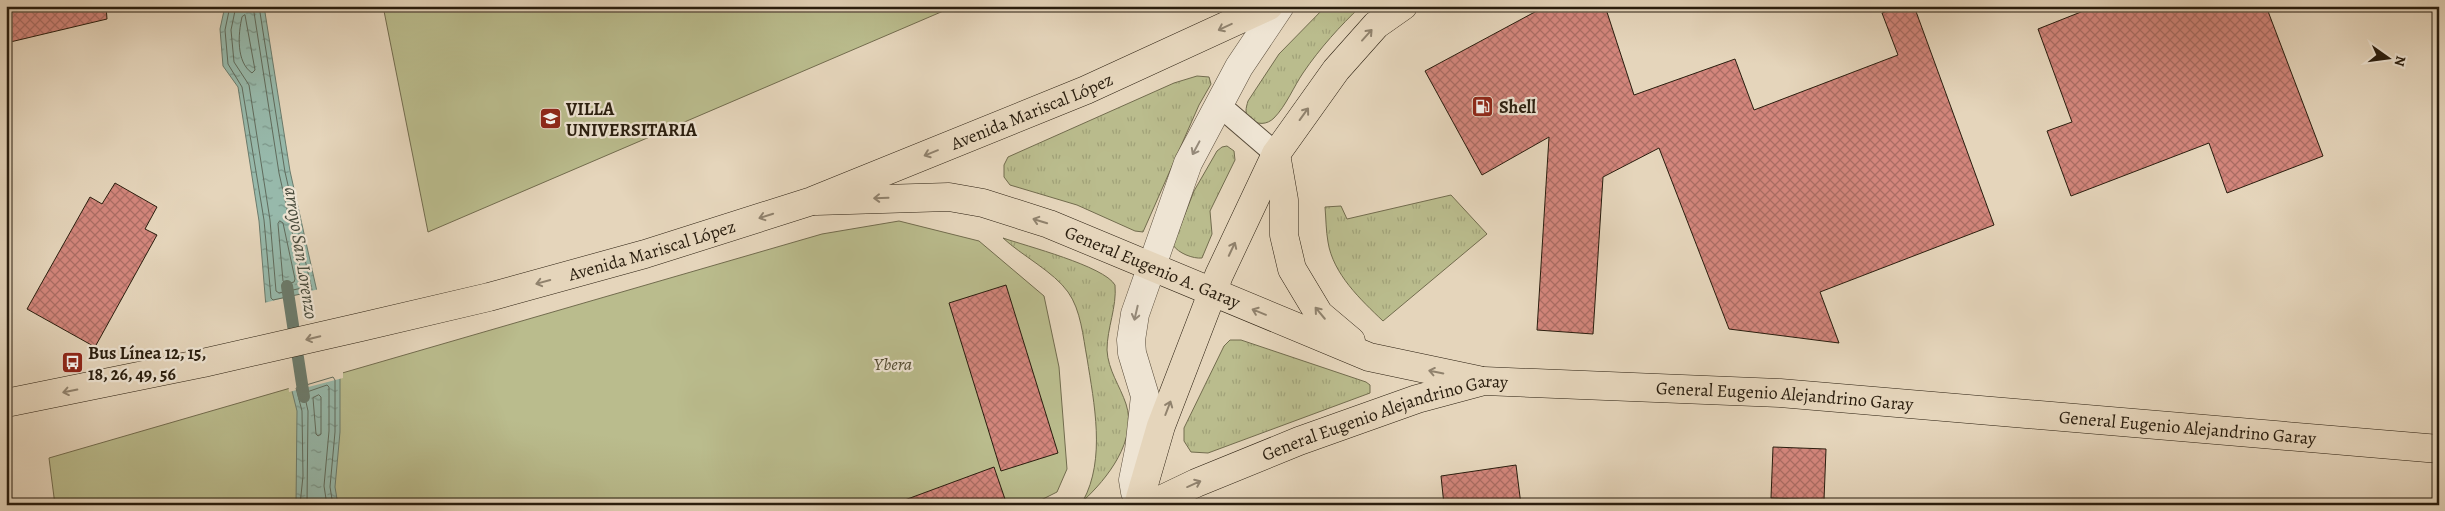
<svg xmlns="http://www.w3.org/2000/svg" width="2445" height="511" viewBox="0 0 2445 511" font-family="Alegreya,serif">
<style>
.grass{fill:url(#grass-tufts);stroke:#726c4e}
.park{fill:#babc8d;stroke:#726c4e}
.water{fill:url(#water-ripples);stroke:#6b7b6c}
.pier{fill:#e5d5bb}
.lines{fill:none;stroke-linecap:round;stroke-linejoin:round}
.shore{stroke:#606b5c;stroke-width:1}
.stream{stroke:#6b7b6c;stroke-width:12}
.building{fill:url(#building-cross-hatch);stroke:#291d0e}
.service-casing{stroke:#584b39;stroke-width:24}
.tertiary-casing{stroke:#584b39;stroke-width:29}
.primary-casing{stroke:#291d0e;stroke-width:29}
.trunk-casing{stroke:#291d0e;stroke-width:29}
.path{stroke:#291d0e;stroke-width:3;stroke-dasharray:1 2.5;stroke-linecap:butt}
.service{stroke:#eee4d3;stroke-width:22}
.tertiary{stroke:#eee4d3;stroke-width:28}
.primary{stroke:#e5d5bb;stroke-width:28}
.trunk{stroke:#e5d5bb;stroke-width:28}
.oneway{stroke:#90826d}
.oneway2{stroke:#958a7a}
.labels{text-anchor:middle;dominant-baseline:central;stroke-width:4.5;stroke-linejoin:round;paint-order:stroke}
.poi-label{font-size:18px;font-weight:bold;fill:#291d0e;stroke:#eee4d3;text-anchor:start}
.street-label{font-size:18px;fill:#291d0e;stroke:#eee4d3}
.park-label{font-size:18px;font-style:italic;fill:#544d34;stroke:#eee4d3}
.water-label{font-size:19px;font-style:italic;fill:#4a4c3d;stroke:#eee4d3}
</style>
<defs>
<pattern id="grass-tufts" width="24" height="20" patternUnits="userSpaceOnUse" patternTransform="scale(1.25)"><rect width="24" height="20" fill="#babc8d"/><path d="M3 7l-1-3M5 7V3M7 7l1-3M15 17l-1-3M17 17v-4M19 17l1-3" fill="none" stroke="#a0a178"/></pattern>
<pattern id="water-ripples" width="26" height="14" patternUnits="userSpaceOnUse" patternTransform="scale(1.25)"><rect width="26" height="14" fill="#97b9ab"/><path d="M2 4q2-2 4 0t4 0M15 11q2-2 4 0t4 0" fill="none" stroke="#7b968a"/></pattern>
<pattern id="building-cross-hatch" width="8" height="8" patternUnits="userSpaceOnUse" patternTransform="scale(1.25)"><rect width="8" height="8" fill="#d3867c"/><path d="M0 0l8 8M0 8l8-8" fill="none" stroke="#ab6d64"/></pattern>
</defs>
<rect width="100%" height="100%" fill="#e5d5bb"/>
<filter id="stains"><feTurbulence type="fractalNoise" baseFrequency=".004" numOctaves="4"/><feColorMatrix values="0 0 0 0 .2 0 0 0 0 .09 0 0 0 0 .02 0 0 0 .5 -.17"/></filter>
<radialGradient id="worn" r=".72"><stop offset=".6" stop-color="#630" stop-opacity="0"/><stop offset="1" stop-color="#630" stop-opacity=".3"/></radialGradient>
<path class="grass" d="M1326,6H1361C1340,26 1320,48 1303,73C1294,86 1286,106 1274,118C1267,125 1257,125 1250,119C1244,114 1246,108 1248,101L1279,54Z
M1197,76L1209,77L1211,84L1199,105L1143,232L1135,231L1077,205L1010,185L1004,177V165L1008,157L1174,83Z
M1227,146L1234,151L1235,160L1210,211L1212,234L1202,258C1193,259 1178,253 1173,245L1194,191L1217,151L1222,147Z
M1451,195L1487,234L1383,321C1361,300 1333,274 1328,242C1326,231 1326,219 1325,207L1341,206L1347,219Z
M1003,238C1026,246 1104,266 1115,285C1117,307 1107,328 1107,350C1108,370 1120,386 1126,404C1138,440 1107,479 1083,501C1106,459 1094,403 1087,358C1083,337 1081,310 1068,292C1054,272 1021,255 1003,238Z
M1230,340H1241L1366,382L1370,385V393L1208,453L1191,452L1184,441V428L1224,346Z"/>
<path class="park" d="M383,6H955L428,232Z
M899,221L979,241L1044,296L1059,367L1067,469L1057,492L1031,505H55L49,458L822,234Z"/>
<path class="water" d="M225,6H264L290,171L318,296L266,307L259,221L238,87L223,66L220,29Z
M340,370V432L335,487L338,505H296L297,411L290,383Z"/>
<path class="pier" d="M319,289V298L267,309L264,308V303Z
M340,367L343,369V378L289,392L288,381Z"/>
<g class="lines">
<path class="shore" d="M230,6L225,30L228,64L242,87L264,220L271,298L273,300L310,292L312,290L285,172L259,6
M236,6L231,30L234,62L249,85L270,220L276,291L279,293L302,288L304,285L279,173L253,6
M245,15L255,70L252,73C236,62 238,34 242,17Z
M280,221L283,223L295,279L294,282L286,284L283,281L278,224Z
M319,395L321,397V434L318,436L316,434L313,398Z
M300,505L303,476L302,411L296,388L333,377L335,380V432L330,487L333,505
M307,505L308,411L304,393L327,385L329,387V431L324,486L327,505"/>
<path class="stream" d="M287,286L304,397"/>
</g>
<path class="building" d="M6,6H106L107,19L6,43Z
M1546,6H1605L1634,95L1735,59L1754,110L1898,55L1882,13L1901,6H1914L1994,225L1820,292L1839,343L1729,329L1659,148L1603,177L1593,334L1537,330L1549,137L1482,175L1425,71Z
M2096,6H2266L2323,156L2227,193L2209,143L2071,196L2047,131L2072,122L2038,29Z
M115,183L157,207L145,229L157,235L95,347L27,309L90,197L102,204Z
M1006,285L1058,453L1001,471L949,303Z
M1773,447L1826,449L1824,500L1771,498Z
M1516,465L1521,505H1444L1441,476Z
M994,467L1007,505H903L902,501Z"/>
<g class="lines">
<defs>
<path id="service" d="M1219,105L1276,154"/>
<path id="tertiary" d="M1135,492L1133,480L1139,450L1145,396L1132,353L1131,340L1135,314L1188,163L1239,67L1280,6"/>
<g id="primary">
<path d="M1276,154L1284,200V235L1292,269L1319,314L1351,341"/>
<path id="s1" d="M816,201L949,197L983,203L1049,224L1369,357L1478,380"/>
<path id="s2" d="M1150,505L1196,483L1299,441L1417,399L1484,381L1780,393L2439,449"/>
</g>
<g id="trunk">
<path id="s3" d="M6,403L203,363L361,327L489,297L645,254L812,201L1086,90L1269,6"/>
<path d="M1138,505L1161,426L1186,361L1219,275L1276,154L1336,70L1376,25L1403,6"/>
</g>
</defs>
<use href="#service" class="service-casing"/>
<use href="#tertiary" class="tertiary-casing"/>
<use href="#primary" class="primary-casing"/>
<use href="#trunk" class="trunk-casing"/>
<path class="path" d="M658,6H671"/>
<use href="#service" class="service"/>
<use href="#tertiary" class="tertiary"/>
<use href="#primary" class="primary"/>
<use href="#trunk" class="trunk"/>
</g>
<defs><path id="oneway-shaft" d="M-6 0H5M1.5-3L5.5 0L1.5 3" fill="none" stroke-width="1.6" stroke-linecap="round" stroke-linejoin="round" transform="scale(1.25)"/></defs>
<g class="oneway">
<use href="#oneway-shaft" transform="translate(1225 27) rotate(155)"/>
<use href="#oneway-shaft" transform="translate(1367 35) rotate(-48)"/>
<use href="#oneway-shaft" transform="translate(1304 114) rotate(-54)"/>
<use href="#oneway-shaft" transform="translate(931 153) rotate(158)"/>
<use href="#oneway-shaft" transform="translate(881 198) rotate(178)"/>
<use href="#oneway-shaft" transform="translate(766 216) rotate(162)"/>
<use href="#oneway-shaft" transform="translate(1040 221) rotate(-163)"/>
<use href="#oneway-shaft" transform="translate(1232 249) rotate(-65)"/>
<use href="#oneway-shaft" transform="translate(543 282) rotate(165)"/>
<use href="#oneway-shaft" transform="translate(1259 312) rotate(-158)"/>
<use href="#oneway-shaft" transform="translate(1320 313) rotate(-130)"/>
<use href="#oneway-shaft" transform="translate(313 338) rotate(167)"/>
<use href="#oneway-shaft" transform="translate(1436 372) rotate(-169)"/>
<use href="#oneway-shaft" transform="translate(70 391) rotate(169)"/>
<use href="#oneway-shaft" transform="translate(1168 408) rotate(-69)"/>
<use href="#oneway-shaft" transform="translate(1194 484) rotate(-24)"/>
</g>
<g class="oneway2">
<use href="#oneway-shaft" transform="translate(1196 148) rotate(118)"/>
<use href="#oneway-shaft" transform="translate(1136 313) rotate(103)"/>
</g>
<defs>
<symbol id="fuel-square" viewBox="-11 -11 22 22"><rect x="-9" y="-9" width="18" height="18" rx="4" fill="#8f2418" stroke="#eee4d3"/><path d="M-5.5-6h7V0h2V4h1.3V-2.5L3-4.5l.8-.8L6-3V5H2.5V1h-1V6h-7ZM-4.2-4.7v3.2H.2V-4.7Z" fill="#fff"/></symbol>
<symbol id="university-square" viewBox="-11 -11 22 22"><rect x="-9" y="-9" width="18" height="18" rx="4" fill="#8f2418" stroke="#eee4d3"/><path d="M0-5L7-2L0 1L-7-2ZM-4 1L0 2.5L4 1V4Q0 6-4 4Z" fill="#fff"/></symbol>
<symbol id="bus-square" viewBox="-11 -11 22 22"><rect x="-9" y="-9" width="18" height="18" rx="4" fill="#8f2418" stroke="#eee4d3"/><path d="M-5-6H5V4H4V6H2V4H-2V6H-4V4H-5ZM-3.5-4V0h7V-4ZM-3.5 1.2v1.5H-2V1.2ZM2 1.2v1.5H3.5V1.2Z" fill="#fff"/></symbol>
</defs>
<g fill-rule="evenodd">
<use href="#fuel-square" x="1470" y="94" width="25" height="25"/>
<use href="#university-square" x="538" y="106" width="25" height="25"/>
<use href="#bus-square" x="60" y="350" width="25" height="25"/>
</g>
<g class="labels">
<g class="poi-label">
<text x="1499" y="107">Shell</text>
<text x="566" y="109">VILLA<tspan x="566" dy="21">UNIVERSITARIA</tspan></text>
<text x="88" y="353">Bus Línea 12, 15,<tspan x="88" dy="21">18, 26, 49, 56</tspan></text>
</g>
<g class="street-label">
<text stroke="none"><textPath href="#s3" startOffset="1069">Avenida Mariscal López</textPath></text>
<text stroke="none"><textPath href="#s3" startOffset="664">Avenida Mariscal López</textPath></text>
<text stroke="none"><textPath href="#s1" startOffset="349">General Eugenio A. Garay</textPath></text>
<text stroke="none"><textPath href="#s2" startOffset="658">General Eugenio Alejandrino Garay</textPath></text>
<text stroke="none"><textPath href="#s2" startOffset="252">General Eugenio Alejandrino Garay</textPath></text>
<text stroke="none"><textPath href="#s2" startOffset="1062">General Eugenio Alejandrino Garay</textPath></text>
</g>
<g class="park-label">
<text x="893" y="364">Ybera</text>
</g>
<g class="water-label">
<text transform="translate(301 253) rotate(81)">arroyo San Lorenzo</text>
</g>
</g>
<rect width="2445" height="511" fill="none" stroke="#e5d5bb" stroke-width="25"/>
<rect x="8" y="8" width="2430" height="496" fill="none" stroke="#291d0e" stroke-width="2.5"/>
<rect x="12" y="12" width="2420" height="486" fill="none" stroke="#291d0e"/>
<g transform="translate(2388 58) rotate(104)" stroke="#eee4d3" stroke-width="4" paint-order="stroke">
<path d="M0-4L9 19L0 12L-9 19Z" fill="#291d0e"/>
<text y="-8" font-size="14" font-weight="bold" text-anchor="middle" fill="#291d0e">N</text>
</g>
<rect width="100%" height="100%" filter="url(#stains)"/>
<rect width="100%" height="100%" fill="url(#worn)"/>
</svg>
